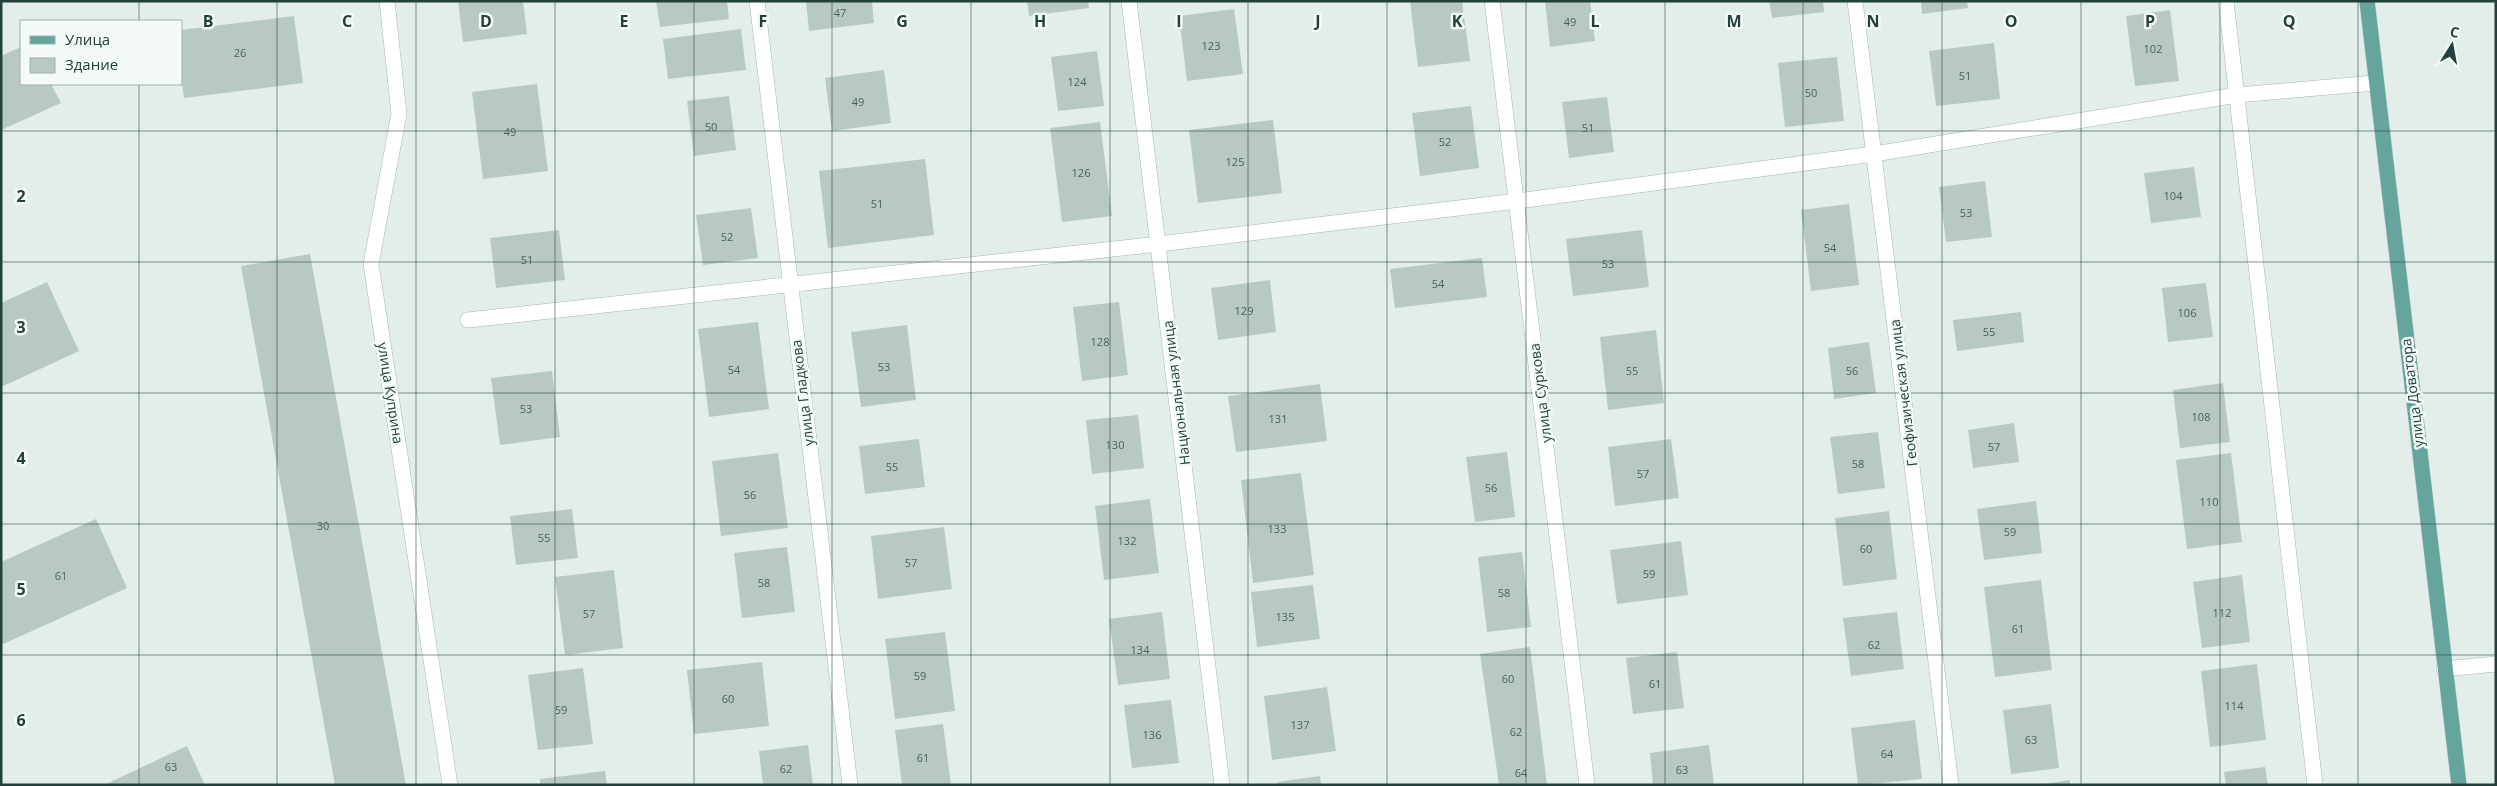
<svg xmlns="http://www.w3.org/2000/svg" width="2497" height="786" viewBox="0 0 2497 786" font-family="'Open Sans',sans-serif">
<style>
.building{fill:#b8c9c4}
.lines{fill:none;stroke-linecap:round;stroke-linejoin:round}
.minor-casing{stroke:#a5b6b3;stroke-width:16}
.major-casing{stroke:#c1cac8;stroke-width:16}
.minor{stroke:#fff;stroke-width:15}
.major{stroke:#66a59e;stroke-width:15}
.grid{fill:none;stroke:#22403c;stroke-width:1;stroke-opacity:0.55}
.labels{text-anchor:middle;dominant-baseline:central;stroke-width:5;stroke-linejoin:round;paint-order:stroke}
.number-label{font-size:11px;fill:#48625e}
.street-label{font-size:14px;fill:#22403c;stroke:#f4faf8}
.grid-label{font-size:16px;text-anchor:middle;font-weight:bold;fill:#22403c;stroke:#f4faf8;stroke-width:5;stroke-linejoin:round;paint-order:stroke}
</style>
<rect width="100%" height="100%" fill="#e3eeeb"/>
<path class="building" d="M458,1H523L527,34L463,42Z
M656,1H727L729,19L660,27Z
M806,1H872L874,23L809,31Z
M1027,1H1088L1089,8L1029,16Z
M1410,1H1462L1470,61L1418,67Z
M1545,1H1590L1595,41L1550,47Z
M1769,1H1823L1824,12L1772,18Z
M1921,1H1967L1968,8L1922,14Z
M1234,9L1243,74L1187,81L1179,16Z
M2170,10L2179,81L2135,86L2126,16Z
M294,16L303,83L184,98L181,75V30Z
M741,29L746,70L668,79L663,39Z
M1994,43L2000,99L1936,106L1929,51Z
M21,47V84H51L61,103L1,130V56Z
M1097,51L1104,106L1058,111L1051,57Z
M1837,57L1844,121L1785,127L1778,63Z
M884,70L891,123L832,131L825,78Z
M537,84L548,171L483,179L472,92Z
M729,96L736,150L694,156L687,101Z
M1607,97L1614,152L1569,158L1562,102Z
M1471,106L1479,168L1420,176L1412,113Z
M1273,120L1282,193L1198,203L1189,130Z
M1100,122L1112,216L1062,222L1050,128Z
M925,159L934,235L828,248L819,171Z
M2194,167L2201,217L2151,223L2144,173Z
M1985,181L1992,237L1946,242L1939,187Z
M1849,204L1859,285L1811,291L1801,210Z
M751,208L758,258L703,265L696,215Z
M559,230L565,280L496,288L490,238Z
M1642,230L1649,287L1573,296L1566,239Z
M310,254L406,785H335L241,266Z
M1482,258L1487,297L1395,308L1390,269Z
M1270,280L1276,332L1218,340L1211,288Z
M47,282L79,351L1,387V303Z
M2206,283L2213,337L2168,342L2162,288Z
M1119,302L1128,375L1082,381L1073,307Z
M2021,312L2024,342L1957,351L1953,320Z
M758,322L769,409L709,417L698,329Z
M907,325L916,400L861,407L851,332Z
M1656,330L1664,403L1608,410L1600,337Z
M1869,342L1876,393L1834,399L1828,348Z
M552,371L560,437L500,445L491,378Z
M2223,383L2230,442L2180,448L2173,390Z
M1320,384L1327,441L1236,452L1228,396Z
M1138,415L1144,468L1092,474L1086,420Z
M2014,423L2019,462L1973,468L1968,430Z
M1878,432L1885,488L1838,494L1830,437Z
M919,439L925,487L865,494L859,446Z
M1671,439L1679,498L1615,506L1608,447Z
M1507,452L1515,517L1475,522L1466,457Z
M778,453L788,528L721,536L712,461Z
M2231,453L2242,542L2187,549L2176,460Z
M1301,473L1314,575L1253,583L1241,480Z
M1150,499L1159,573L1104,580L1095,506Z
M2036,501L2042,553L1984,560L1977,509Z
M572,509L578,558L516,565L510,516Z
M1889,511L1897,579L1843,586L1835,518Z
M96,519L127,588L1,645V562Z
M944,527L952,589L878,599L871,536Z
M1681,541L1688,595L1617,604L1610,550Z
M787,547L795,612L742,618L734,553Z
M1522,552L1531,627L1487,632L1478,557Z
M614,570L623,648L565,655L555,577Z
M2242,575L2250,642L2202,648L2193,582Z
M2041,580L2052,670L1995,677L1984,587Z
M1313,585L1320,639L1257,647L1251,592Z
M1162,612L1170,679L1118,685L1109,619Z
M1897,612L1904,669L1851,676L1843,618Z
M945,632L955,711L895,719L885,639Z
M1530,647L1547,785H1499L1480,654Z
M1677,652L1684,708L1633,714L1626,658Z
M762,662L769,726L694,734L687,670Z
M2257,664L2266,740L2210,747L2201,671Z
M583,668L593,744L538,750L528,675Z
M1327,687L1336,751L1272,760L1264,696Z
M1171,700L1179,763L1132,768L1124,705Z
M2051,704L2059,768L2011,774L2003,710Z
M1915,720L1922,779L1858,785L1851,728Z
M943,724L951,785H902L895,730Z
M808,745L813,785H763L759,751Z
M1709,745L1714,785H1653L1650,753Z
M187,746L205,785H104Z
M2265,767L2268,785H2226L2224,772Z
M605,771L607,785H540V779Z
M1320,776L1321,785H1278L1277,782Z
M2070,780V785H2043V784Z"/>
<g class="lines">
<defs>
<path id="minor" d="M387,1L399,114L371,264L450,785
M757,1L850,785
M1129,1L1222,785
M1492,1L1587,785
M1855,1L1951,785
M2226,1L2315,785
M468,320L1159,244L1517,201L1874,154L2237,95L2375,83
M2444,669L2496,664"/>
<path id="major" d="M2367,1L2459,785"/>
</defs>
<use href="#minor" class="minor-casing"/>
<use href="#major" class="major-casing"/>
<use href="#minor" class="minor"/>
<use href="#major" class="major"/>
</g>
<path class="grid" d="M139,1V21M277,1V785M416,1V785M555,1V785M694,1V785M832,1V785M971,1V785M1110,1V785M1248,1V785M1387,1V785M1526,1V785M1665,1V785M1803,1V785M1942,1V785M2081,1V785M2220,1V785M2358,1V785M139,84V785M1,131H2496M1,262H2496M1,393H2496M1,524H2496M1,655H2496"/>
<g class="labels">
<g class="number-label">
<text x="840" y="12">47</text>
<text x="1570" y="21">49</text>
<text x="1211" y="45">123</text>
<text x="2153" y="48">102</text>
<text x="240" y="52">26</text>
<text x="1965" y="75">51</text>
<text x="1077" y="81">124</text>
<text x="1811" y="92">50</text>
<text x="858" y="101">49</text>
<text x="711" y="126">50</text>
<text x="1588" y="127">51</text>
<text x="510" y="131">49</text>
<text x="1445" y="141">52</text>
<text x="1235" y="161">125</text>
<text x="1081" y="172">126</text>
<text x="2173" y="195">104</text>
<text x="877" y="203">51</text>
<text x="1966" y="212">53</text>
<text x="727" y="236">52</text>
<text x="1830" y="247">54</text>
<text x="527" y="259">51</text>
<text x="1608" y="263">53</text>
<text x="1438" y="283">54</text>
<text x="1244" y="310">129</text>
<text x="2187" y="312">106</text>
<text x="1989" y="331">55</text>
<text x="1100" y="341">128</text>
<text x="884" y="366">53</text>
<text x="734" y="369">54</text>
<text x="1632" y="370">55</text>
<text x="1852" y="370">56</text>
<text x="526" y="408">53</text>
<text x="2201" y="416">108</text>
<text x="1278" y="418">131</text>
<text x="1115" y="444">130</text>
<text x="1994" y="446">57</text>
<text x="1858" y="463">58</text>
<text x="892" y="466">55</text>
<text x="1643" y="473">57</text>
<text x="1491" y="487">56</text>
<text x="750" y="494">56</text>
<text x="2209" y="501">110</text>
<text x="323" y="525">30</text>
<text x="1277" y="528">133</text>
<text x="2010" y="531">59</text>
<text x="544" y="537">55</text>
<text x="1127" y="540">132</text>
<text x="1866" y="548">60</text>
<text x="911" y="562">57</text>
<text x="1649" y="573">59</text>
<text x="61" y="575">61</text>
<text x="764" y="582">58</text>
<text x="1504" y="592">58</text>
<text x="2222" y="612">112</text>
<text x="589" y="613">57</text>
<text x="1285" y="616">135</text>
<text x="2018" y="628">61</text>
<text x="1874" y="644">62</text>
<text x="1140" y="649">134</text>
<text x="920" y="675">59</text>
<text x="1508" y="678">60</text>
<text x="1655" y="683">61</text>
<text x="728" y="698">60</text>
<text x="2234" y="705">114</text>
<text x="561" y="709">59</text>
<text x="1300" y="724">137</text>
<text x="1516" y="731">62</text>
<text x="1152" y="734">136</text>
<text x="2031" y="739">63</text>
<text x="1887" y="753">64</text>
<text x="923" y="757">61</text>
<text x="171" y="766">63</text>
<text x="786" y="768">62</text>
<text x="1682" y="769">63</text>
<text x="1521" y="772">64</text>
</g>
<g class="street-label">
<text transform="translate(391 393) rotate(81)">улица Куприна</text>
<text transform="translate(802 393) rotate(-97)">улица Гладкова</text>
<text transform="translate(1176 393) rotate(-97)">Национальная улица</text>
<text transform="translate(1540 393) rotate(-97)">улица Суркова</text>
<text transform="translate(1903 393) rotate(-97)">Геофизическая улица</text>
<text transform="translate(2412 393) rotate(-97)">улица Доватора</text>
</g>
</g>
<g class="grid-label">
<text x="208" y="27">B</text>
<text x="347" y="27">C</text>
<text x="486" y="27">D</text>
<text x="624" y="27">E</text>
<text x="763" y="27">F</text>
<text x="902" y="27">G</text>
<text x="1040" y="27">H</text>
<text x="1179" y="27">I</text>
<text x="1318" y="27">J</text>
<text x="1457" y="27">K</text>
<text x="1595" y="27">L</text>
<text x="1734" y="27">M</text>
<text x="1873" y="27">N</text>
<text x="2011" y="27">O</text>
<text x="2150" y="27">P</text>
<text x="2289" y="27">Q</text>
<text x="21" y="202">2</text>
<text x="21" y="333">3</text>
<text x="21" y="464">4</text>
<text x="21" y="595">5</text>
<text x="21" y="726">6</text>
</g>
<rect width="2497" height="786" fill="none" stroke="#22403c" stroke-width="5"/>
<rect x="20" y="20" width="162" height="65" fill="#f4faf8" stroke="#a0b0ad"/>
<rect x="30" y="36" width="25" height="8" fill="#66a59e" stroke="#a0b0ad"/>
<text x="65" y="45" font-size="15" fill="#22403c">Улица</text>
<rect x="30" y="58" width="25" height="15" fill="#b8c9c4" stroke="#a0b0ad"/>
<text x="65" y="70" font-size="15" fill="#22403c">Здание</text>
<g transform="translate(2452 45) rotate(11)" stroke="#f4faf8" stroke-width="4" paint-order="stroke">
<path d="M0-4L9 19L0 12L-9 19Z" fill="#22403c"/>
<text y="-8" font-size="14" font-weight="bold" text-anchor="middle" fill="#22403c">С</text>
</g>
</svg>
